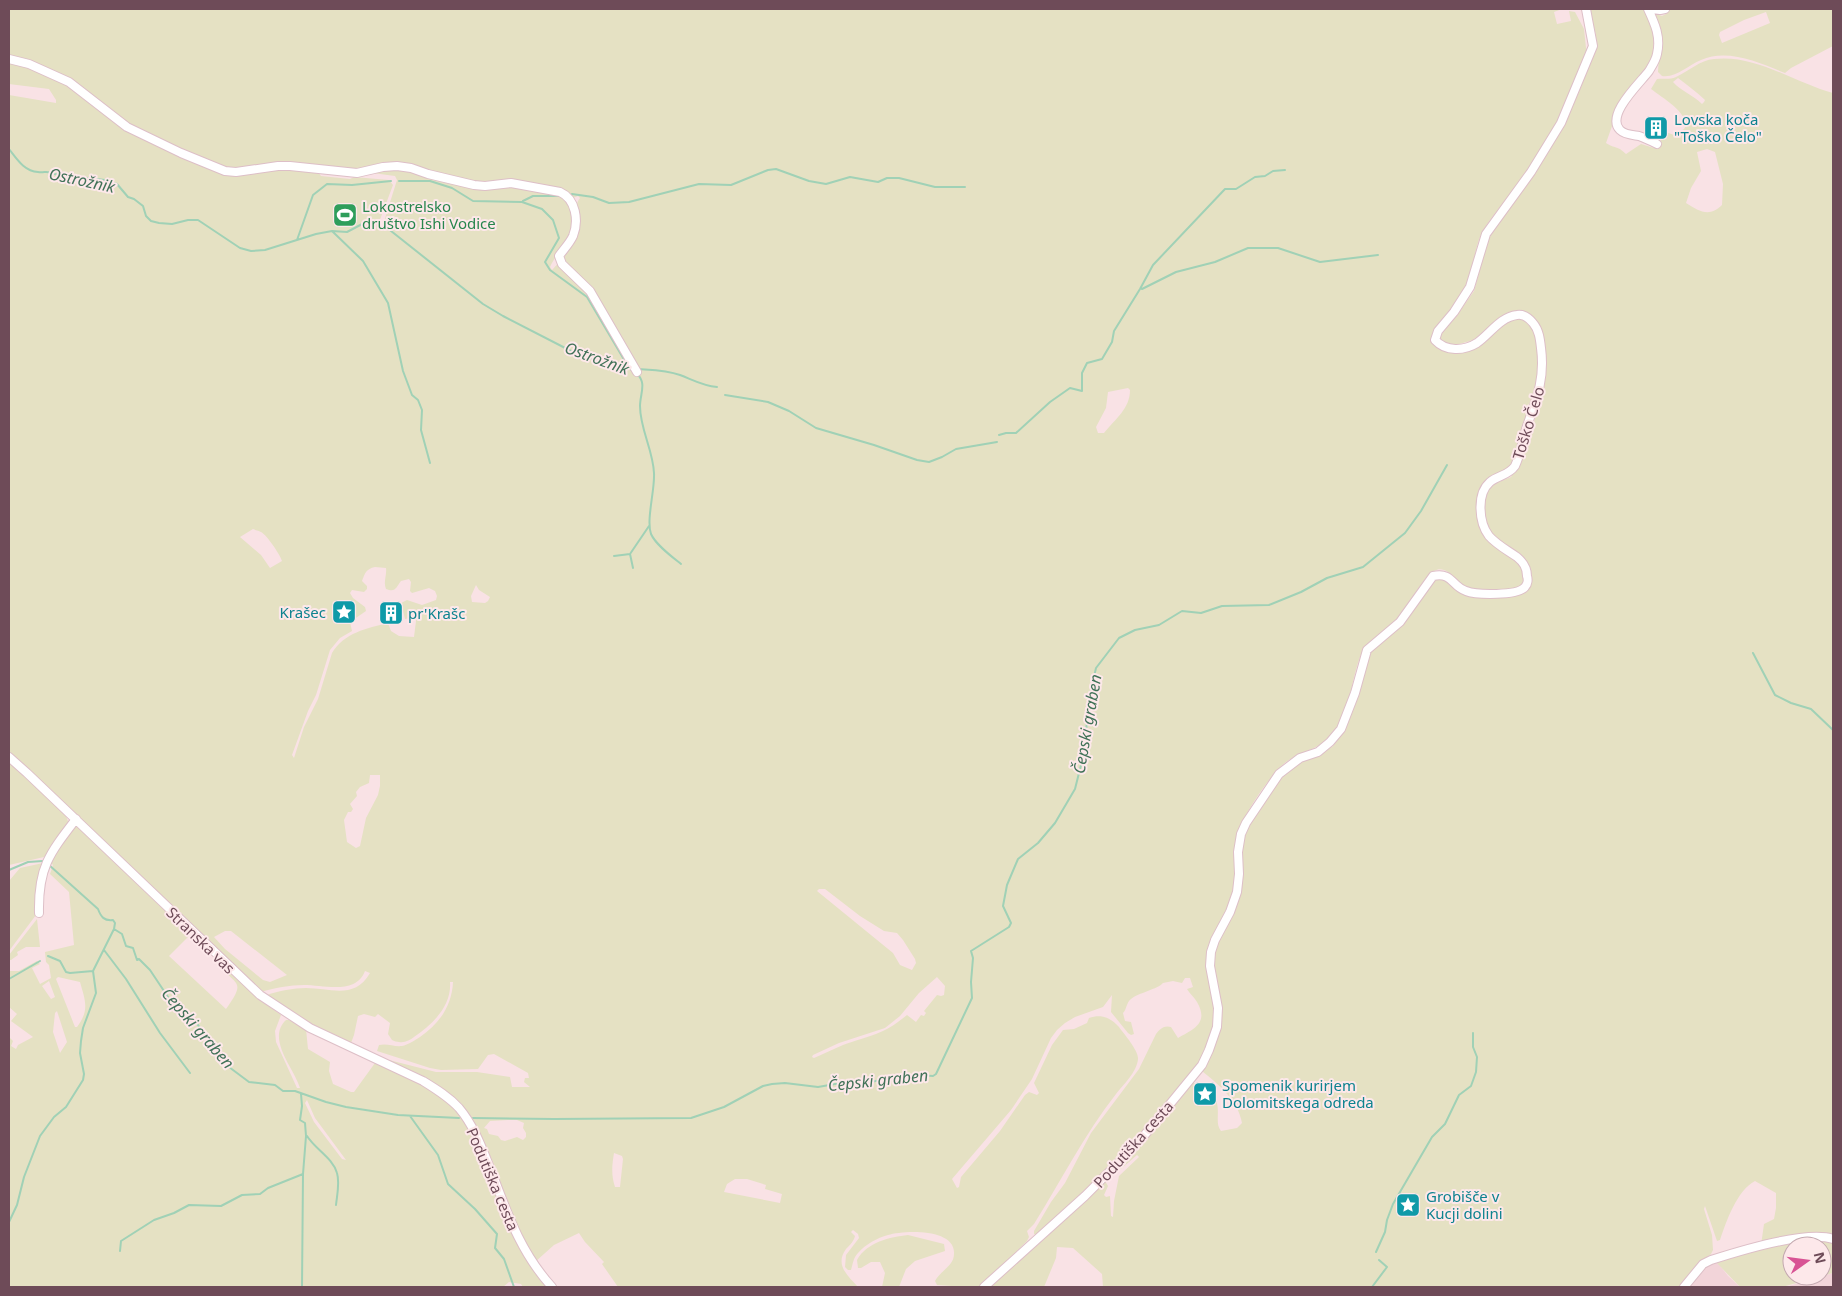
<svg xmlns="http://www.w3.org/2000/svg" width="1842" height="1296" viewBox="0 0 1842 1296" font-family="'Noto Sans',sans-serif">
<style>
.residential{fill:#f2d4d9}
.green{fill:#e5e1c3;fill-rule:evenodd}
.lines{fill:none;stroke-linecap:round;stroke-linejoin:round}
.stream{stroke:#a0d1b6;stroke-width:2}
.minor-casing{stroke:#ddbfc7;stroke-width:10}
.minor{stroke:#fff;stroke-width:8}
.labels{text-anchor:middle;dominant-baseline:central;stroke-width:4;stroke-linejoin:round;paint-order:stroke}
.culture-label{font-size:15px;fill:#0d838f;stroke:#fde8ea;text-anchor:start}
.leisure-label{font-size:15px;fill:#27864d;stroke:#fde8ea;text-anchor:start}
.street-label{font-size:15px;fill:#6e4b58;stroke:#fde8ea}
.water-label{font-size:16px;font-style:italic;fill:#417258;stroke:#fde8ea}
</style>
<rect width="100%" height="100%" fill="#f9e2e5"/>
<path class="residential" d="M1711,1254L1728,1276L1740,1287H1682L1700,1262Z
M1833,1273V1287H1780L1789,1286Z"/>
<path class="green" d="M9,9H1562L1554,12L1557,24L1571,21L1569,11L1575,12L1584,29L1586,48L1589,53C1572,94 1553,134 1528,171C1515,191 1497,208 1484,229C1474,245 1474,271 1465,290C1456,309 1432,321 1432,343C1475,377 1504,302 1528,323C1541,335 1541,365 1538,381C1535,397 1527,412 1523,428C1519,441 1517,461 1507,470C1498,480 1489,472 1481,489C1477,499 1477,509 1479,519C1480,523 1481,530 1483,534C1494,555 1533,555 1523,586C1507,592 1485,592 1468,588C1457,585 1448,563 1434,571C1422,578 1408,608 1398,619C1386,633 1367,638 1360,657C1352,678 1351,702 1340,723C1328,748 1307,748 1286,762C1271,774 1249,807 1241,825C1232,846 1240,868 1235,888C1232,899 1228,909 1223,918C1217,931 1208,941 1207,956C1205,977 1217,998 1214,1019C1212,1031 1209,1044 1204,1055C1197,1069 1185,1082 1174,1095C1147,1128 1118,1159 1087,1189C1071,1205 1054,1222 1036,1235L1034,1234V1231L1051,1202L1065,1183L1091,1133L1139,1069L1156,1034C1160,1029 1164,1025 1171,1027L1178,1038C1194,1029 1209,1023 1197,1002C1194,997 1190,994 1187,989L1193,987L1190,978H1185L1182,983L1173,981L1163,983C1158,989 1138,993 1131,999C1126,1003 1127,1009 1123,1013L1125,1021L1131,1022L1134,1034L1131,1035L1128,1033L1111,1012L1112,995L1103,1007L1075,1017L1065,1023L1057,1030L1051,1038L1032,1079L1011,1110L952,1179L957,1188L959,1187L961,1177L1000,1131L1025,1095L1029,1092L1037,1095L1039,1093L1034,1083L1052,1045L1063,1030L1074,1029L1087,1023L1089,1018C1101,1014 1110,1017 1119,1027C1124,1034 1139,1051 1138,1059C1137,1072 1123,1085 1116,1094C1084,1135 1061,1181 1034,1224L1027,1231L1029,1237L1027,1241L981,1287C966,1287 952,1286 937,1285L935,1281C940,1271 954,1266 954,1254C956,1228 904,1230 888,1235C877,1238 866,1244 858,1253C853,1258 853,1264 851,1270H848L845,1267L846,1255L859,1238L858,1234L853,1230L851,1232L855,1236C854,1241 850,1245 846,1249C834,1265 849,1277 858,1287H618L602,1264L604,1262L585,1242L579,1233L554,1245L535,1262C527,1247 519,1233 513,1217C495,1171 484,1120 442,1089C424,1075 401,1068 381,1058L436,1072H477L510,1077L512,1087H530L524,1082L525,1078H529L528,1073L494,1054L488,1055L478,1069L441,1070L430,1068L377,1051L379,1045C387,1043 394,1047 402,1046C408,1045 415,1040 420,1037C439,1024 452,1006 453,982H450C452,1006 432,1025 414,1037C410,1040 405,1043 399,1042C397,1042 394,1041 392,1040L388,1034L390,1023L378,1014L375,1017L364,1014L358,1016L354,1035L351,1043L308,1022L268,998L267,995C278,991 294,988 306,988C330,988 355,1000 370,973L365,971C356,995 324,985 304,985C290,985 274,988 261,992L24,765L9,753V95L56,103V100L49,89L9,84V61C30,65 59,75 76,88C93,101 108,117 127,128C154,146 186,159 217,170C237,177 256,168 277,167C291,166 305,170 318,172L321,176L350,179L354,177L389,180L393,185L378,225L382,228L397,180L395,176L306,164L285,163L231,170L217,167L193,157L131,128L105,109L78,84L36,65L9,58ZM560,190L573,198L578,196L580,198C571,209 582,220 579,232C577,242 559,263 552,270L550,267C555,256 564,247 569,236C577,221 574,202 559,194ZM1128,388L1130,390C1130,409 1115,419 1104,433H1098L1096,427L1106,408L1108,392ZM253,529C255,530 260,531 261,532C267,535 281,556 282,561L270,568L261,555L240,537ZM375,567L386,568C387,575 383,582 386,589C396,593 396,587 401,581L409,579L411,582L410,591L412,593L429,588L435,591L437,596L436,600L422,605L407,600L401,603L405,619L414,617L416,621L414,637L399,636L391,631L388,623C367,628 344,633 332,653L318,699L304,727L294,758L292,755L308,711L316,695L330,650L340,638L352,631L350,622L366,611L365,607L353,598L350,593L352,590L364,592L367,589V586L362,581C365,573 366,569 375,567ZM476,585L479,590L490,597L488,601L485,603L472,602L471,596ZM370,775H380V786L378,795L366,818L360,846L356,848L347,842L344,820L348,812H351L353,809L350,804L357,796L356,792L360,787L369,783ZM819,889H825L860,916L884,931L897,933L903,940L915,959L916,963L912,970L900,965L893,953L817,891ZM225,931H231L287,975L270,982L263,980L225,949L214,937ZM937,977L945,986L944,995L941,996L937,995L924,1011L926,1013L924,1016L921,1015L916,1022L907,1015C883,1035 871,1035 843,1045C833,1049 824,1054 814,1058L812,1057L813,1055L839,1043L885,1028L900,1016L919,993ZM508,1120H517L524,1123L523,1128L526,1133V1137L523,1140L517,1137L505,1141L501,1140L498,1136L489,1134L487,1129L484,1128L490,1121ZM614,1153L622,1156L623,1159L620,1187H615C611,1175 612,1165 614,1153ZM735,1179H747L766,1185L765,1189L782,1194L780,1203L724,1192L727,1184Z
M1589,9H1645L1655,29V52L1649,66L1622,98L1606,143C1615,149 1617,145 1626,154L1641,144L1654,148C1658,146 1660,144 1661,140L1659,138L1663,131L1674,135L1684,129L1687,124C1681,108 1664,99 1651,89L1657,79C1664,78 1669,80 1676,77C1689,71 1700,60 1714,59C1756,54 1795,83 1833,93V1236L1761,1245L1764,1224L1774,1219L1776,1208V1193L1755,1181C1737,1190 1726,1222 1720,1240L1717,1241L1705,1206L1704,1209L1712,1235L1713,1250L1711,1254L1700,1262L1682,1287H1103L1102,1274L1073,1248L1057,1247L1056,1258L1044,1287H989L1105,1181L1108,1186L1104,1195L1106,1197L1110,1196L1111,1216L1113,1217L1114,1201L1119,1176L1139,1157L1137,1155L1121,1169H1116L1191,1082L1200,1085L1197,1091L1205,1098L1211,1092C1224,1107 1213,1121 1221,1131L1237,1128L1242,1123C1238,1100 1219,1085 1202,1071L1210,1058L1220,1024L1213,966L1214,950L1217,940L1228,922L1244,833L1252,818L1282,775L1301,762L1320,755L1333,746L1347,725L1371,651L1397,630L1415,607L1429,586L1437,578H1443C1449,583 1456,592 1464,595C1470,597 1477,596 1483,597C1500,598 1539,600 1531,572C1525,550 1498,549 1488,530C1487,527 1486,522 1485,519C1484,513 1483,509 1483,504C1487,484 1495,484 1511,477L1521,458L1542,399L1545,379V358L1540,327L1533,318L1520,310L1507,313L1473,340L1456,345L1440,343L1439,336L1456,317L1474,291L1490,232L1563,125L1579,92L1596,48V35ZM1678,78C1687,85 1697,92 1705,100L1704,102L1702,104C1693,95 1681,91 1673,82ZM1707,149L1715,152L1723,184L1722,205C1709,218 1699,211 1686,203L1691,188L1701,171L1697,152Z
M1671,9H1833V46L1791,68L1785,73C1760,63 1728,48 1701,60C1688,65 1677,78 1662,76L1658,72L1659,53L1653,13L1662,16L1666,14ZM1766,12L1770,23L1722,43L1719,35L1720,32L1744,20Z
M9,762L66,816L69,824L44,857L9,865Z
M77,826L190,935L169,956L226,1009C249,977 232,987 220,963L259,999L281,1015L275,1031L276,1042L297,1088H300C294,1068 266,1039 286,1020H289L306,1029L308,1049L330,1062L329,1071L333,1084L351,1092H354L375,1063C404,1075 435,1088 457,1112C472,1129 480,1151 488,1173C503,1213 517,1256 548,1287H523L521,1284L509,1282L503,1287H9V1037L13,1041L11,1046L16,1049L18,1045L33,1037L11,1021L17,1014L9,1007V971H19L37,961L40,964L32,968L40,984L51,978L49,965L46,962L45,952L74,945L69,892L50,874L53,865L49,861L73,827ZM58,977L80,982C85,1000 90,1010 77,1027H75L56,979ZM49,981L55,997L51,999L42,986ZM57,1011L67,1042L60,1053L53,1032L55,1013ZM307,1100L315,1118L346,1160L342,1159L314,1122L305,1103Z
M43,863L38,877L36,915L9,951V881L20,868Z
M37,919L40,947H26L17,952L18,955L11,960H9V955Z
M908,1235L944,1244L945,1251L915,1261L906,1269L899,1287H882L885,1273L880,1262H871L861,1268H858L857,1260C867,1242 890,1237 908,1235Z
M1806,1239L1833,1241V1273L1782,1287H1740L1715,1261L1776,1244ZM1792,1246H1822V1276H1792Z"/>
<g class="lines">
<path class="stream" d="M9,149C17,159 24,171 38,172C45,173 47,170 54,174L105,180L117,184L128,197L134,199L143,206L146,216L151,221L159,223L172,224L188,220H198L240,248L251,251L265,250L316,234L332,231L347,232L366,222L376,223
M399,181H430L452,188L473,201L522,202L542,209L553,220L559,238L545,262L550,270L587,297L629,368
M572,194L593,197L609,203L629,202L699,184L731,185L768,170L776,169L809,181L826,184L850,177L878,182L887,178H899L935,187H965
M523,201L533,196H562
M386,227L483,304L503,316L571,351L594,360L616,367L629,368L633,371
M332,231L363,261L388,303L403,371L412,395L418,400L422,410L421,430L430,463
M297,240L313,195L327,184L352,185L391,181
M1142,289L1176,272L1215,262L1248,248H1278L1320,262L1378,255
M638,369C652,370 666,370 680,375C693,380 703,386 717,387
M637,374C647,383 640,394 640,406C640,429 653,450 654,473C655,490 646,520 651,534C656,545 671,556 681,564
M725,395L768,402L789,411L816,428L874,445L917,460L929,462L942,457L956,449L997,442
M999,435L1006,433H1016L1050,402L1070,388L1082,391V373L1087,363L1102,359L1112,342L1114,331L1140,289L1153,265L1225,189H1236L1255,177L1265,176L1273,171L1285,170
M614,556L630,554
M633,568L630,554L649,526
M1753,653L1775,695L1791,703L1811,709L1833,730
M49,865L98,909C101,917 104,921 113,920L115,923L114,929L122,934L126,946L133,948L137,960L139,959L150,970L174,1006L179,1005L184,1008L190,1021L195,1022L198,1025L229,1067L249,1082L275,1085L283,1091H295L326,1102L346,1107L398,1115L459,1118
M9,870L28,862L43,861
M104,950L126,979L160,1033L190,1073
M48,956L60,961L66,972L70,973L93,971L114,929
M9,979L40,961
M301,1094L302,1106L300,1120L305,1123L306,1136L303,1174L302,1287
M410,1116L438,1155L448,1184L475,1209L497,1234L495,1248L504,1259L514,1287
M473,1118L554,1119L691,1118L724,1107L763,1086L772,1084L785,1083L818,1087L835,1084L864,1083L905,1076L914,1077L919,1075L933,1076L936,1074L972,998L971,982L973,958L971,951L1009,927L1011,923L1003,906L1007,885L1018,859L1038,843L1055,823L1075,789L1085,749L1088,703L1096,668L1119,638L1135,630L1159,625L1182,611L1201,613L1222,606L1269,605L1301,592L1327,578L1363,567L1405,533L1421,511L1447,465
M307,1136C315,1149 333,1158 337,1173C340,1183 337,1195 336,1205
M9,1222L17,1205L24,1177L40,1136L54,1117L66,1107L83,1080L84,1074L80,1053L81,1041L83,1028L96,993L93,971
M120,1251L121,1241L154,1220L174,1213L189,1205L221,1206L242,1195L260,1194L268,1188L303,1174
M1376,1252L1385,1232L1387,1220L1393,1204L1432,1137L1445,1124L1459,1095L1471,1086L1476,1072L1477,1057L1473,1047V1033
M1372,1287L1387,1267L1379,1260"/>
<defs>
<path id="minor" d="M1648,9C1655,24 1661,37 1657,54C1656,60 1652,66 1649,71C1641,82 1605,115 1620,130C1625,135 1633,135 1639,136C1645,138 1651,141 1657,144
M1652,9L1660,10L1665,9
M9,59L29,64L69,82L127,127L181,153L225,171L236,172L278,166H290L357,173L383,167L397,166L411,168L428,174L474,185L485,186L511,183L560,192C576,199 579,221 573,236C570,243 563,250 559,256L562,264L590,291L637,372
M9,757L27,773L260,995L310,1028L423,1081C436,1089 449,1097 459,1108C475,1127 483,1151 492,1173C508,1215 521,1253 552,1287
M39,913C38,868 49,854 76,819
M984,1287L1085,1196L1115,1166L1143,1137L1202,1065L1209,1050L1217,1027L1218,1008L1210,966L1211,952L1215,940L1230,912L1237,892L1239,874L1238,852L1241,834L1246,823L1279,774L1300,758L1318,752L1330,742L1341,729L1355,693L1367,650L1400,622L1433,576C1453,572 1451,586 1466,591C1476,595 1518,596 1525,587C1528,584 1528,579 1527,576C1527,567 1523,562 1517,557C1507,550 1497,545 1489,536C1479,523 1476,494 1490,482C1498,475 1508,476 1515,466C1521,453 1523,439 1527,426C1537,398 1545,378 1541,348C1540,339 1539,330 1533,323C1529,318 1523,314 1517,315C1500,317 1490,334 1477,343C1464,351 1446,352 1435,340L1438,331L1454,312L1470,287L1486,234L1531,172L1561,123L1593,46L1586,9
M1684,1287L1703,1264L1711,1260C1739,1251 1807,1230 1833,1239"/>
</defs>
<use href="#minor" class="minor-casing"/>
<use href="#minor" class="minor"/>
</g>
<defs>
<symbol id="building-square" viewBox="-11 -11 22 22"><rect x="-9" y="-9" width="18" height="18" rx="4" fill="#0f9aa8" stroke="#fde8ea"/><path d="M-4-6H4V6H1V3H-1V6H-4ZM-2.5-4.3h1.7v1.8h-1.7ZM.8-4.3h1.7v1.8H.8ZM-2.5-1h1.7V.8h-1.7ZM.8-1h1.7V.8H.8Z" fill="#fff"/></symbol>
<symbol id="stadium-square" viewBox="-11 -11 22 22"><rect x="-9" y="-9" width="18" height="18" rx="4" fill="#2e9e5b" stroke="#fde8ea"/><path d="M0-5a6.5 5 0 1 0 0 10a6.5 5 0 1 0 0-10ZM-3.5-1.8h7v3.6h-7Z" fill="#fff"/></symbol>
<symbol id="sight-square" viewBox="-11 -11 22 22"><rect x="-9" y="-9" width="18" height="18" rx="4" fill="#0f9aa8" stroke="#fde8ea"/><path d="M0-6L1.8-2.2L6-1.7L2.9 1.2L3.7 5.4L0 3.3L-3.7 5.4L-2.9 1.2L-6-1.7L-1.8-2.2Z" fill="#fff"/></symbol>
</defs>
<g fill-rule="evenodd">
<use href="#building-square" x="1642" y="114" width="28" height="28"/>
<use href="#stadium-square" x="331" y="201" width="28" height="28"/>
<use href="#sight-square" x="330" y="598" width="28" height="28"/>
<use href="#building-square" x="377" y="599" width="28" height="28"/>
<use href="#sight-square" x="1191" y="1080" width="28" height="28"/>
<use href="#sight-square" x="1394" y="1191" width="28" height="28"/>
</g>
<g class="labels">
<g class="culture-label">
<text x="1674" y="119">Lovska koča<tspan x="1674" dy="17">"Toško Čelo"</tspan></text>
<text x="326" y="612" text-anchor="end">Krašec</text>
<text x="408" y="613">pr'Krašc</text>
<text x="1222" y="1085">Spomenik kurirjem<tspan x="1222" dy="17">Dolomitskega odreda</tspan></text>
<text x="1426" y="1196">Grobišče v<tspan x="1426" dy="17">Kucji dolini</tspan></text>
</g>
<g class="leisure-label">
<text x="362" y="206">Lokostrelsko<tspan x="362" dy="17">društvo Ishi Vodice</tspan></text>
</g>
<g class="street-label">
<text transform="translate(1528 423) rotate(-73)">Toško Čelo</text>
<text transform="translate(201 940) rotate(44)">Stranska vas</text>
<text transform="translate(1133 1144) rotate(-48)">Podutiška cesta</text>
<text transform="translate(493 1179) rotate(67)">Podutiška cesta</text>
</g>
<g class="water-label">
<text transform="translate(82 180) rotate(12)">Ostrožnik</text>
<text transform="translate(597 358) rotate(20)">Ostrožnik</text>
<text transform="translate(1087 724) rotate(-80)">Čepski graben</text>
<text transform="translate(198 1028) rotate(49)">Čepski graben</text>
<text transform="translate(878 1080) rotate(-6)">Čepski graben</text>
</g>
</g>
<rect width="1842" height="1296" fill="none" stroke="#6e4b58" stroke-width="20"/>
<g transform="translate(1807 1261) rotate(76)"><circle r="24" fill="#fde8ea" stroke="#c4a9b0"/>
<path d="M0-4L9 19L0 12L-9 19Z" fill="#d85394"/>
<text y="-8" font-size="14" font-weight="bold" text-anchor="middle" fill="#6e4b58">N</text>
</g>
</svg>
